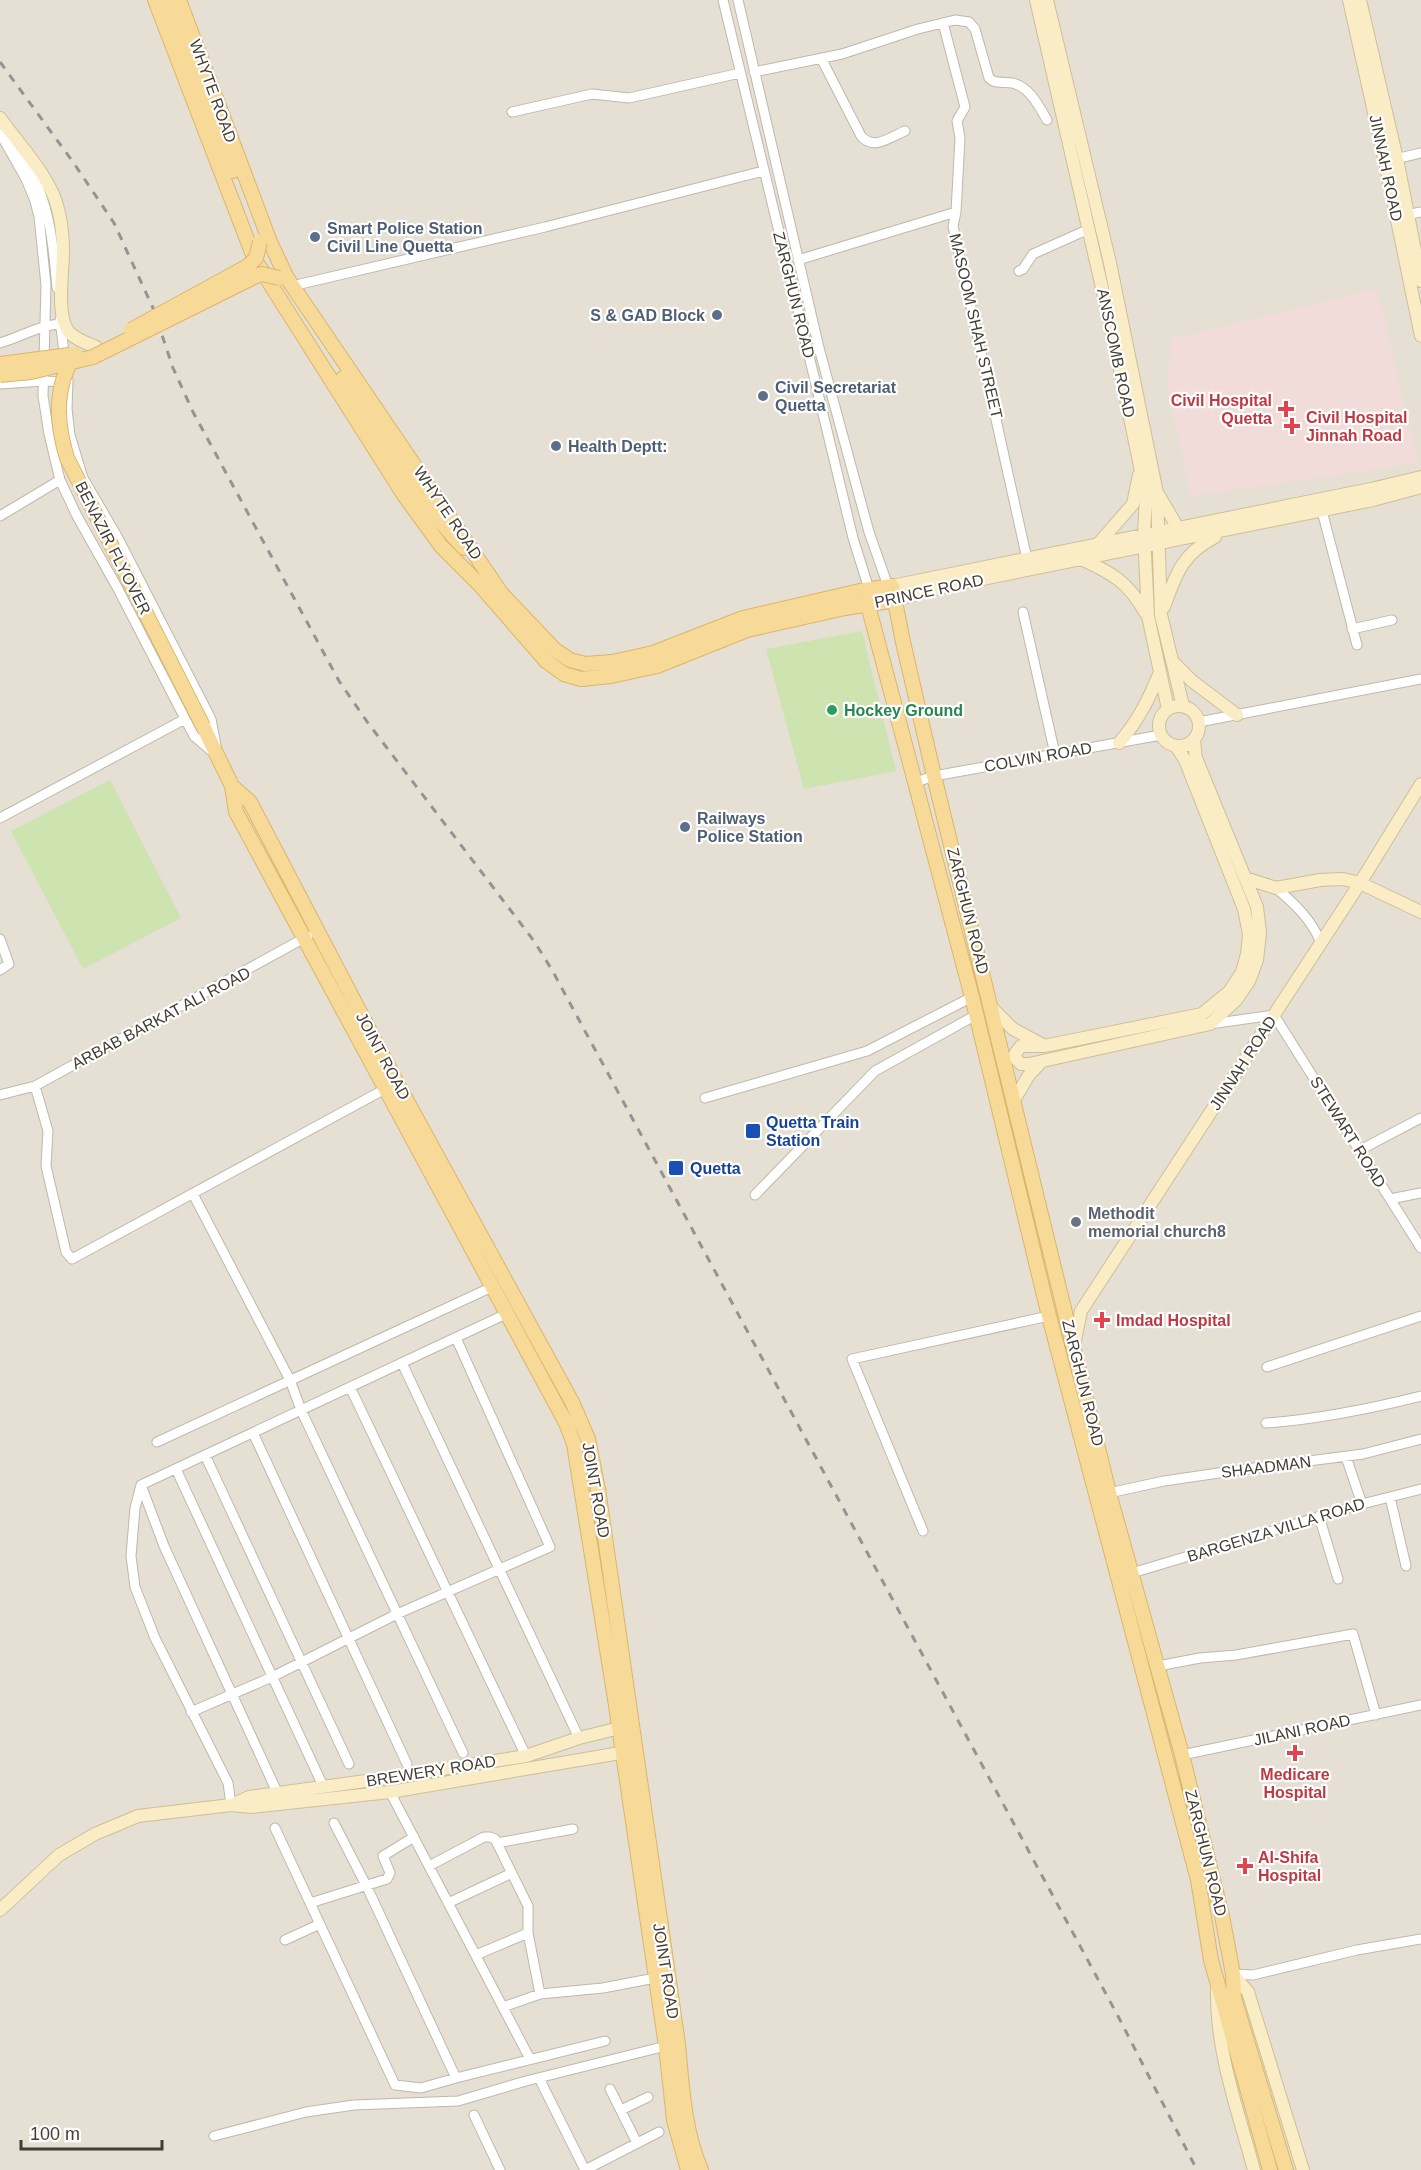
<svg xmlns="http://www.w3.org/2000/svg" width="1421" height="2170" viewBox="0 0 1421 2170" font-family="Helvetica,sans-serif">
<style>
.residential{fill:#e5dfd4}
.medical{fill:#f1dcd9}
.green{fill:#cde3b0}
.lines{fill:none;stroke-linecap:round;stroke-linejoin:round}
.street-casing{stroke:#bfb8ab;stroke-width:11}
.secondary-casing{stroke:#cebf97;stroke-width:14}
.primary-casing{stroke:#dbb66a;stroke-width:16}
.street{stroke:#fff;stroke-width:9}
.secondary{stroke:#faedc6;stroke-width:12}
.primary{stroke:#f7da98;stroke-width:14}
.rail{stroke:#949494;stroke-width:3;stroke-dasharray:8 8;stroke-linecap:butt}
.primary-bridge-casing{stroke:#dbb66a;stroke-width:16;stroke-linecap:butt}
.primary-bridge{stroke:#f7da98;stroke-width:14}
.service-dot{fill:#5c6f8a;stroke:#fff;stroke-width:2}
.health-dot{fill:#e0444e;stroke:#fff;stroke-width:2}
.leisure-dot{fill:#2e9e5b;stroke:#fff;stroke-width:2}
.transit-dot{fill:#1a4fb4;stroke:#fff;stroke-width:2}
.worship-dot{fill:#6b7280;stroke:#fff;stroke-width:2}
.labels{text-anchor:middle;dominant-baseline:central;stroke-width:4.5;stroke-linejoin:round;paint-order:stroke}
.street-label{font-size:16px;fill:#433d35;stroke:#fff}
.service-label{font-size:16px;font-weight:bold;fill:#4e5e75;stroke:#fff;text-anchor:start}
.health-label{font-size:16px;font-weight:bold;fill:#be3a42;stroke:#fff;text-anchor:start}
.leisure-label{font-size:16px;font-weight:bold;fill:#27864d;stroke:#fff;text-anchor:start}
.transit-label{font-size:16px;font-weight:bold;fill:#164399;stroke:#fff;text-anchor:start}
.worship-label{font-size:16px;font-weight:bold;fill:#5b616d;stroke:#fff;text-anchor:start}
</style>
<rect width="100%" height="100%" fill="#f1ede5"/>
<path class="residential" d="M0,0H1421V2170H0Z"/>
<path class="medical" d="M1377,289L1419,463L1191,496L1167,389L1171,339Z"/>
<path class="green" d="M862,631L896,771L804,789L766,649Z
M110,780L181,918L83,969L11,831Z"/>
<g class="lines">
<defs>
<path id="street" d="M723,0L853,538L869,589
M738,0L819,348L869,532L888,586
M943,23L965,107L957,121L960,138L956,212L953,226L1027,559
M821,58L861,136C874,151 890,137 905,131
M754,72L842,54L918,29L955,20L969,22L975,29L989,78L993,81C999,83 1005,82 1012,83C1029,86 1039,106 1047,120
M512,112L592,94L629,98L740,73
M0,133L26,179L35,201L39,217L46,285L43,396L49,434L60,480L77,516L118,589L194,736L214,753
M8,140C48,183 52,232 57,288
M1391,160L1421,153
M1402,216L1421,212
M798,260L956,212
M1019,271L1023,269L1033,254L1089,229
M292,286L545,227L763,171
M60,320L65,360
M0,343C21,337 39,325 60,324
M68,379L67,409L70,435L83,478L118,538L211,719L216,745
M0,384L43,381L66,382
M1322,511L1357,645
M0,516L60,480
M1023,612L1055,754
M1352,629L1392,620
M1199,722L1421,679
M916,782L934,776L1161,735
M0,818L185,719
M1276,888C1296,905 1311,919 1321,943
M0,939L9,964L0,970
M1210,1024L1274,1015L1421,1248
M35,1086L48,1131L46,1166L66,1252L72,1259L385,1089
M0,1095L35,1086L308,936
M705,1098L867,1051L972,997
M1360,1150L1421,1118
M193,1194L290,1380L301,1410L463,1753
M755,1195L875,1071L976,1015
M1390,1199L1421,1193
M402,1363L579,1738
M1267,1367L1421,1316
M350,1387L526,1756
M1266,1423C1319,1419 1369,1409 1421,1396
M253,1433L407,1764
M157,1442L492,1287
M205,1455L349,1764
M1346,1457L1362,1504
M176,1469L323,1786
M141,1485L506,1314
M141,1485L135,1508L131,1556L135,1587L155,1638L228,1783L231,1805
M141,1485L164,1546L277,1792
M1109,1493L1164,1481L1246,1469L1363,1454L1421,1439
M1390,1497L1406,1566
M1319,1516L1338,1579
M923,1531L852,1359L1049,1316
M1132,1573L1362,1504L1421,1489
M1158,1666L1200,1658L1236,1655L1353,1634L1376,1715
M191,1712L272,1677L397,1614L550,1547L456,1338
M1182,1755L1421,1705
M390,1792L530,2059
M334,1823L367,1887L456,2078
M275,1828L395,2085L421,2088L456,2078L605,2041
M497,1843L573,1829
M429,1866L484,1837H490L495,1839L528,1906V1933L540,1994
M310,1903L387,1879L390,1873L383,1856L414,1837
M448,1903L512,1873
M285,1940L320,1924
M476,1955L528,1933
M1233,1974L1253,1975L1357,1950L1421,1939
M503,2007L540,1994L603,1988L655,1978
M539,2078L585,2170
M610,2089L637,2143
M621,2110L648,2097
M474,2115L500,2170
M214,2136L306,2112L354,2105L458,2101L526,2081L666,2046
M585,2170L659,2132"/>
<path id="secondary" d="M1036,0L1113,336L1146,495L1144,534L1148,616L1168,709
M1047,0L1110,263L1157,493L1161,615L1183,706
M1349,0L1385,162L1421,336
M1360,0L1397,159L1421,281
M0,118C18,143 40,166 53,194C61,213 63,234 63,253C63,273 56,314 68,331C74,339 87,343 96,347
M1158,494L1178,528
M1099,543L1133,504L1139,475
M1081,559C1112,573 1128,582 1145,612
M892,586L1371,489L1421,477
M895,600L943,587L1373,500L1421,487
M1164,607C1176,574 1182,554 1215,537
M1173,662L1192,681L1237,715
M1159 726a20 20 0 1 1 40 0a20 20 0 1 1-40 0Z
M1119,743C1138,721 1149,699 1160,672
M1176,746L1185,760L1244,909L1249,934L1247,954L1242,972L1229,992L1202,1014L1044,1046H1021L1015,1054L1016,1059L1021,1064H1029L1210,1024L1236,1000L1249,981L1257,960L1260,933L1257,907L1196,758L1194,740
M1245,878L1276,888L1320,880L1343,879L1360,883L1421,912
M992,1008L1013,1029L1041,1044
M1014,1100L1029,1075L1042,1061
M1074,1345L1081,1311L1360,883L1421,784
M232,1805L249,1797L373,1780L526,1756L579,1738L628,1726
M0,1910L59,1855L95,1834L138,1816L231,1805L252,1807L390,1792L632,1751
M1233,1974L1248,1992L1303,2170
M1217,1990C1216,2052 1238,2111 1254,2170"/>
<path id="primary" d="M155,0L255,260L404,495L441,546L479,584L546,661L564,674L581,679L611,676L657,666L747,630L845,608L895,600
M166,0L233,171
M179,0L270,242L287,278L501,593L555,650L570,660L585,664L612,662L653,653L743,618L864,590L892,586L903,642L934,776L1109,1493L1182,1755L1222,1916L1233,1974L1234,1998L1286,2170
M343,378C380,436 416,498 464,548
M864,590L972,997L1049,1316L1198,1880L1211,1960L1270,2170
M203,726L232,786L236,812L566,1423L574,1444L615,1699L666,2046L674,2120L688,2170
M232,786L250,802L397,1083L572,1402L588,1439L598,1489L678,2044C682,2087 684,2130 701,2170"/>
</defs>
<use href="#street" class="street-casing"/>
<use href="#secondary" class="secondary-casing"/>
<use href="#primary" class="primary-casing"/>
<use href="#street" class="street"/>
<use href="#secondary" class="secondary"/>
<use href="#primary" class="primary"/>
<path class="rail" d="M0,62L73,162L114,223L153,308L173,368L193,412L339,681L368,723L534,941L552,970L1119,2018L1197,2170"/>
<defs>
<path id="primary-bridge" d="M131,330L248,266L256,258L260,242
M75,354C54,387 56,422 67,458L203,726
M0,364L69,355
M0,375L31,372L93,357L256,276L262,274L279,278"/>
</defs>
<use href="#primary-bridge" class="primary-bridge-casing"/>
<use href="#primary-bridge" class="primary-bridge"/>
</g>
<g class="service-dot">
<circle cx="315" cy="237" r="6"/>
<circle cx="717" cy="315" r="6"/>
<circle cx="763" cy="396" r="6"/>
<circle cx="556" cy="446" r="6"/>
<circle cx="685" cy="827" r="6"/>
</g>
<g class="health-dot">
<path d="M1283 400h6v6h6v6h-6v6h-6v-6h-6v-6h6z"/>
<path d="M1289 417h6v6h6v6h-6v6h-6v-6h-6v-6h6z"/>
<path d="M1099 1311h6v6h6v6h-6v6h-6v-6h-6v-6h6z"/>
<path d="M1292 1744h6v6h6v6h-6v6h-6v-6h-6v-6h6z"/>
<path d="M1242 1857h6v6h6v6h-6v6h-6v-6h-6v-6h6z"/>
</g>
<circle class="leisure-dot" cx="832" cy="710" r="6"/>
<g class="transit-dot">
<rect x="745" y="1123" width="16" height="16" rx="3"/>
<rect x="668" y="1160" width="16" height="16" rx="3"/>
</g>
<circle class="worship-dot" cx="1076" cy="1222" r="6"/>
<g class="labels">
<g class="street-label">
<text transform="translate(213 91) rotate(70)">WHYTE ROAD</text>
<text transform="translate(1386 168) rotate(78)">JINNAH ROAD</text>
<text transform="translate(794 295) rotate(76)">ZARGHUN ROAD</text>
<text transform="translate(976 326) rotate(77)">MASOOM SHAH STREET</text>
<text transform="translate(1116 353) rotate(78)">ANSCOMB ROAD</text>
<text transform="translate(448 513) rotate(56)">WHYTE ROAD</text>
<text transform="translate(113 548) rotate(63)">BENAZIR FLYOVER</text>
<text transform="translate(929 591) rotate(-12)">PRINCE ROAD</text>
<text transform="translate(1038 757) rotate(-10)">COLVIN ROAD</text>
<text transform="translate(968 911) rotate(76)">ZARGHUN ROAD</text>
<text transform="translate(161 1018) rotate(-28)">ARBAB BARKAT ALI ROAD</text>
<text transform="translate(383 1056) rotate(62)">JOINT ROAD</text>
<text transform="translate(1243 1063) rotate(-57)">JINNAH ROAD</text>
<text transform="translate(1348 1132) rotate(58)">STEWART ROAD</text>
<text transform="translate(1083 1383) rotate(76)">ZARGHUN ROAD</text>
<text transform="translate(1266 1467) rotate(-7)">SHAADMAN</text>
<text transform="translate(596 1490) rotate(80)">JOINT ROAD</text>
<text transform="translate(1276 1530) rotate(-17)">BARGENZA VILLA ROAD</text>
<text transform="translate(1302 1730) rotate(-12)">JILANI ROAD</text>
<text transform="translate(431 1771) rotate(-9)">BREWERY ROAD</text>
<text transform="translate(1206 1853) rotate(76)">ZARGHUN ROAD</text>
<text transform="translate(666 1971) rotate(81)">JOINT ROAD</text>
</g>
<g class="service-label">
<text x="327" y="228">Smart Police Station<tspan x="327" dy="18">Civil Line Quetta</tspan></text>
<text x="705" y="315" text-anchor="end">S &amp; GAD Block</text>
<text x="775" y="387">Civil Secretariat<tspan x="775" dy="18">Quetta</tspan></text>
<text x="568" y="446">Health Deptt:</text>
<text x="697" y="818">Railways<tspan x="697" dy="18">Police Station</tspan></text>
</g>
<g class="health-label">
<text x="1272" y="400" text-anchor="end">Civil Hospital<tspan x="1272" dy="18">Quetta</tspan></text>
<text x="1306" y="417">Civil Hospital<tspan x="1306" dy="18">Jinnah Road</tspan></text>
<text x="1116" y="1320">Imdad Hospital</text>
<text x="1295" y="1774" text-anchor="middle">Medicare<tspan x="1295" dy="18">Hospital</tspan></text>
<text x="1258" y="1857">Al-Shifa<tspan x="1258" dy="18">Hospital</tspan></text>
</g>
<g class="leisure-label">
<text x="844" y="710">Hockey Ground</text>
</g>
<g class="transit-label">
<text x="766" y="1122">Quetta Train<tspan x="766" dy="18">Station</tspan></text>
<text x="690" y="1168">Quetta</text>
</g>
<g class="worship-label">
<text x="1088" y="1213">Methodit<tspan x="1088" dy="18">memorial church8</tspan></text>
</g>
</g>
<path d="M21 2140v9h141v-9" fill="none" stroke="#433d35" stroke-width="3"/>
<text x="30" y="2140" font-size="18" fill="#433d35" stroke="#ffffff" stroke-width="4.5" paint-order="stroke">100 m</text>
</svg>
